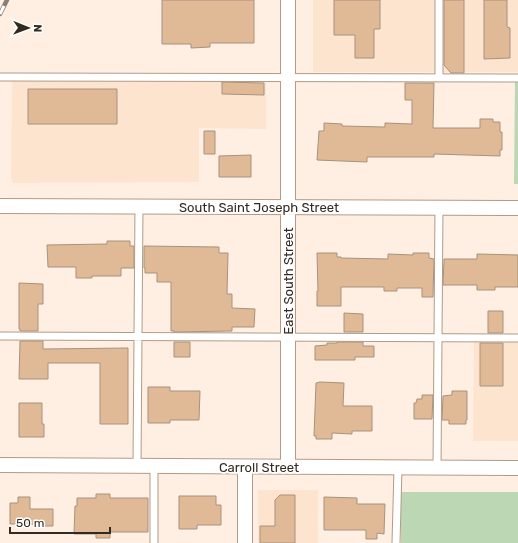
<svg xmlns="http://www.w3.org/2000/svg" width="518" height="543" viewBox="0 0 518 543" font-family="Rubik,sans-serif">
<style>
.built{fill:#fde4cf}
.green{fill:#bcd7b4}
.building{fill:#e0b996;stroke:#a8927e}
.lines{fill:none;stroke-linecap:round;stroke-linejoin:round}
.lane-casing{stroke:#b29b88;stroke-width:9}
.street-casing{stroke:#b29b88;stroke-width:16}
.lane{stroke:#fff;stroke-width:7}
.street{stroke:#fff;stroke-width:14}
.rail-casing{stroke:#8b7f75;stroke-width:4.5}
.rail{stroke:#fff;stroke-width:3;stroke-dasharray:9;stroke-linecap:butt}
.labels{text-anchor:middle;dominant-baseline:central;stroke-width:3.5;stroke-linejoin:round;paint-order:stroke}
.street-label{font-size:13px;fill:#322921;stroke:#fff}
</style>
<rect width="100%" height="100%" fill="#feefe2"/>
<path class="built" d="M313,0H518V72H313Z
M12,80H266V129L199,128V182L13,183L11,179Z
M474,342H518V441H473Z
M258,490H318V543H258Z"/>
<path class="green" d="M515,81H518V184H514Z
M401,492H518V543H401Z"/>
<path class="building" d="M162,0H254V43H210V47L191,48V44H162Z
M334,0H380V29H374V58H355V35H334Z
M444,0H464V73H451L444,65Z
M484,0H507V27L510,28V58L484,59Z
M222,82L264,83V95L222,94Z
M405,83H434L433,128H480V119H493V122H500V132H502V150H500V156L434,154V157H367V162L317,160L319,131H324V123L342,124V126L385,127V123L412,124V100H405Z
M28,89H117V124H28Z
M204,131H215V154H204Z
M251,155V177H219V156Z
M107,241H130V246H134V268H121V276H92V278H76V267H48L47,245L107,244Z
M144,246L219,247V253H228L227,294H232V308L255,309L254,327H232V331L174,332V331H171V282H157V273H145V268H144Z
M317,253H337V257H341V258L388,259V254L413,255V253H429V258L434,259L433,297H422V288H397V291H384V287H341V306H317V291H318Z
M477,254L518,255V287H495V290H477V285H443L444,259H477Z
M19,283L43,284V304H38V331H20V329H19Z
M488,311H503V333H488Z
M344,313L363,314V332H344Z
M20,341H43V349L128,348V424H100V363H48V379H19Z
M174,342H190V357H174Z
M337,342H363V346H374V357H355V360H315V346L327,345V343H337Z
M480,343H503V386H480Z
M320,382L344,383L343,406H372V431H352V434L332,433V439H316V436H314L316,383Z
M148,387H170V391H200L199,420H170V423H148Z
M452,391H467V420H466V424H449V420H442L443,396L452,395Z
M422,395H433L432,419H414V403H416L417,399H422Z
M19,403H42V424H44V437H19Z
M96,494H110V498H148V532H110V538H96V534H74L75,506H77V498H96Z
M280,495H295V543H260V526H275V500Z
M179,496H216V505H221V525H197V529H179Z
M18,497H30V509H53V526H35V524H10V503H18Z
M324,497L357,498V504H385L384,534L377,533V539H366V530H324Z"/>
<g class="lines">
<defs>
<path id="lane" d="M0,77L518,78
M439,78V0
M0,336L518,338
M137,466L139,206
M154,466V543
M437,468L439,207
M396,543L398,468"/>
<path id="street" d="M288,0V467
M0,206L518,208
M0,465L518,468
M245,543V467"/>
</defs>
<use href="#lane" class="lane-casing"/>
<use href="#street" class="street-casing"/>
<use href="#lane" class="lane"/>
<use href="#street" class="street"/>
<defs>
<path id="rail" d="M0,14L7,0"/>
</defs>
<use href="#rail" class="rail-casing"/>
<use href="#rail" class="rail"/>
</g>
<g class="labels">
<g class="street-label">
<text x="259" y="207">South Saint Joseph Street</text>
<text transform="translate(288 281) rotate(-90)">East South Street</text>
<text x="259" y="467">Carroll Street</text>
</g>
</g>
<g transform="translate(28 28) rotate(91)" stroke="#ffffff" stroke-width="3" paint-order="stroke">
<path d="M0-3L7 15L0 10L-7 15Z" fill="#322921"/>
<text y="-6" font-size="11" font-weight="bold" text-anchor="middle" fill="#322921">N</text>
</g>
<path d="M10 527v6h100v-6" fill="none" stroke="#322921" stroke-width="2"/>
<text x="16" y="527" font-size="12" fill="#322921" stroke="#ffffff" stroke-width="3" paint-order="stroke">50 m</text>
</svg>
